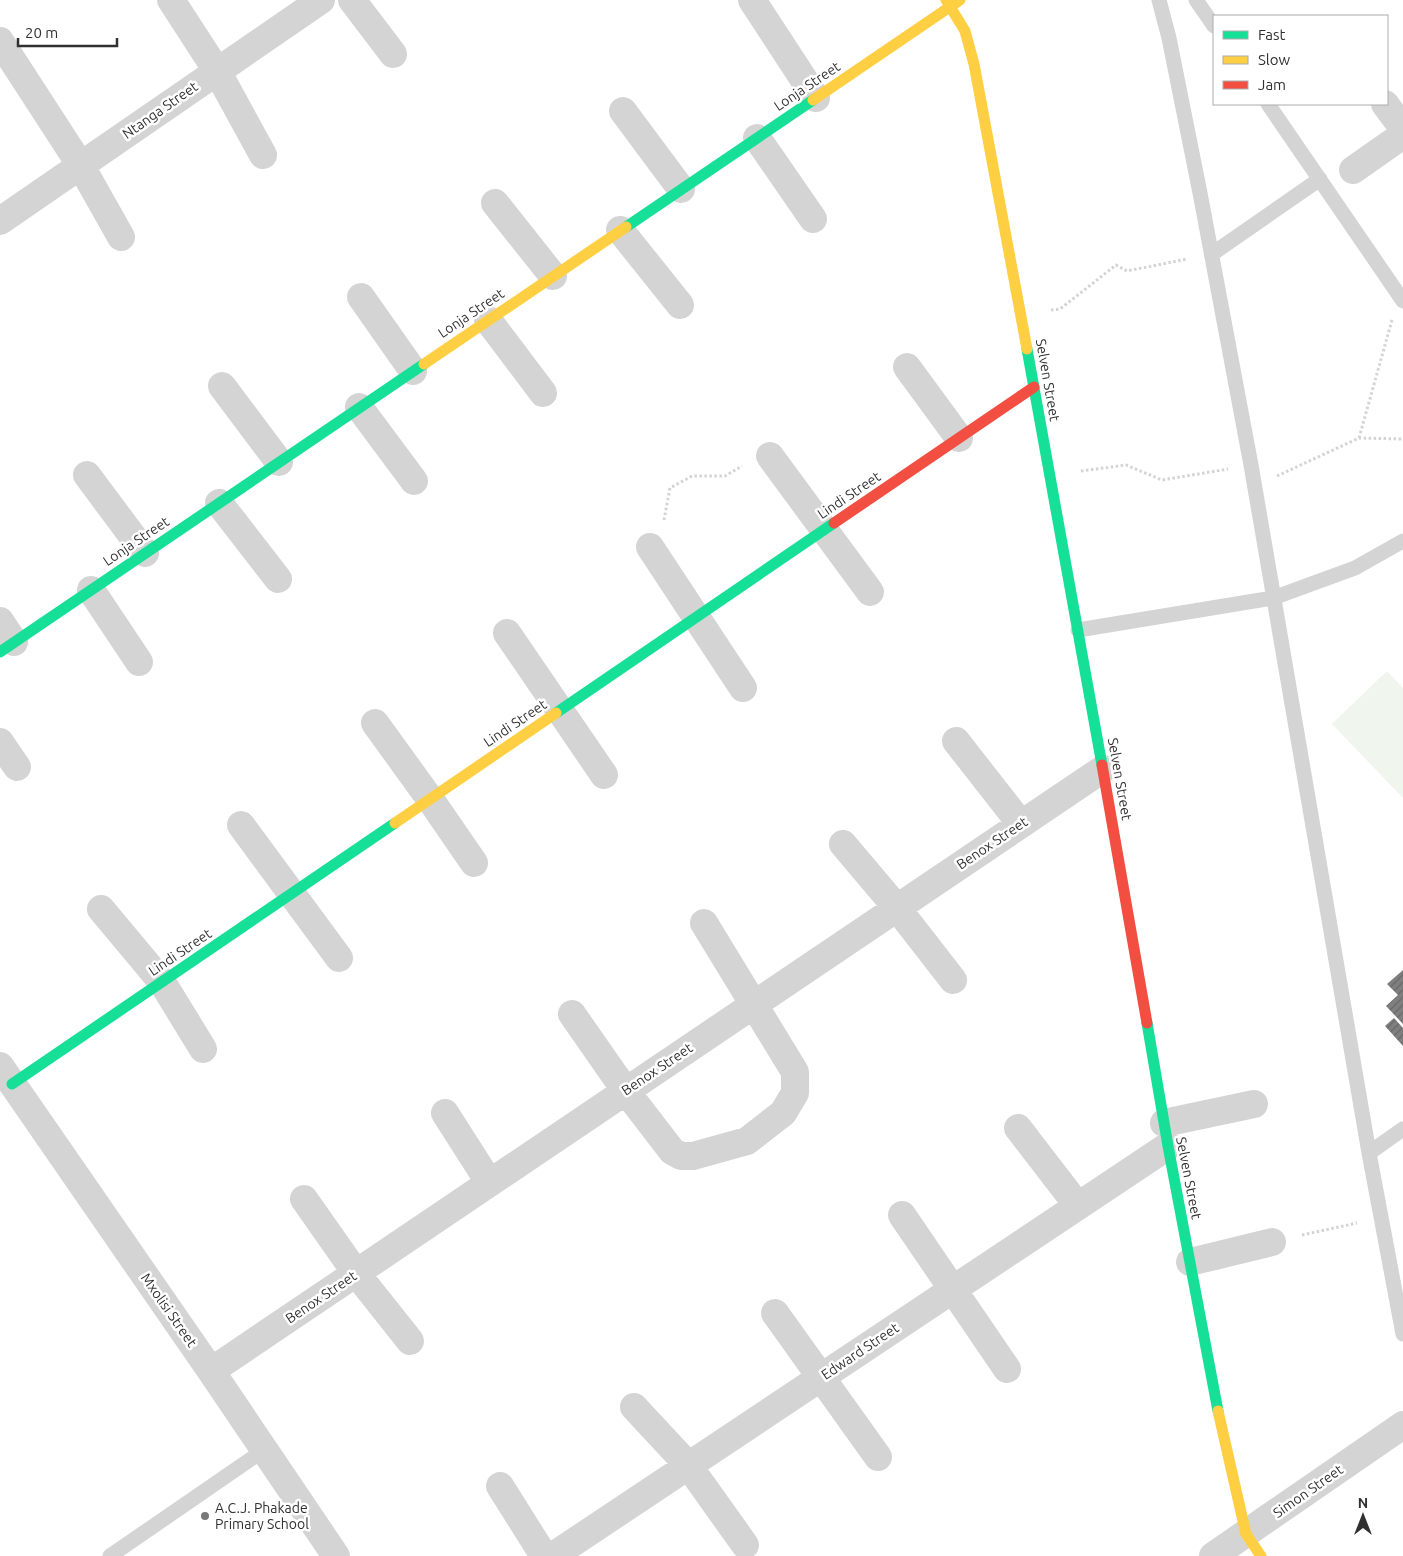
<svg xmlns="http://www.w3.org/2000/svg" width="1403" height="1556" viewBox="0 0 1403 1556" font-family="Ubuntu,sans-serif">
<style>
.garden{fill:#f0f5ed}
.building{fill:url(#building-hatch)}
.lines{fill:none;stroke-linecap:round;stroke-linejoin:round}
.path{stroke:#d4d4d4;stroke-width:3;stroke-dasharray:2.5 2.5;stroke-linecap:butt}
.lane{stroke:#d4d4d4;stroke-width:15}
.street{stroke:#d4d4d4;stroke-width:28}
.fast{stroke:#16e098;stroke-width:11}
.slow{stroke:#ffcf43;stroke-width:11}
.jam{stroke:#f24e42;stroke-width:11}
.poi-dot{fill:#787878;stroke:#fff;stroke-width:2}
.labels{text-anchor:middle;dominant-baseline:central;stroke-width:5;stroke-linejoin:round;paint-order:stroke}
.street-label{font-size:14px;fill:#303030;stroke:#fff}
.poi-label{font-size:14px;fill:#303030;stroke:#fff;text-anchor:start}
</style>
<defs>
<pattern id="building-hatch" width="6" height="6" patternUnits="userSpaceOnUse" patternTransform="scale(1.25)"><rect width="6" height="6" fill="#7f7f7f"/><path d="M-1 1l2-2M0 6l6-6M5 7l2-2" fill="none" stroke="#686868"/></pattern>
</defs>
<rect width="100%" height="100%" fill="#fff"/>
<path class="garden" d="M1387,671L1403,688V798L1332,724Z"/>
<path class="building" d="M1403,970V1024L1386,1006L1398,995L1387,984Z
M1394,1018L1403,1028V1046L1385,1026Z"/>
<g class="lines">
<path class="path" d="M1051,310L1060,309L1116,265L1127,271L1187,259
M1359,438L1392,320
M1081,471L1126,465L1162,480L1228,469
M1277,476L1359,438L1403,439
M664,520L670,488L692,476H725L742,466
M1302,1235L1357,1223"/>
<path class="lane" d="M1159,0L1169,38L1200,193L1251,465L1369,1153L1403,1334
M1196,0L1214,26
M1268,104L1403,301
M1212,254L1320,179
M1078,630L1273,598L1355,568L1403,541
M1369,1153L1403,1129
M110,1556L264,1450"/>
<path class="street" d="M171,0L217,71L263,155
M352,0L393,54
M752,0L816,98
M0,41L81,166L121,237
M1385,104L1403,128
M623,111L681,189
M757,138L813,219
M1353,170L1403,135
M495,203L553,276
M0,221L321,0
M620,230L680,305
M361,297L413,371
M488,320L543,393
M907,367L959,438
M222,386L279,462
M359,407L414,481
M770,456L870,592
M87,475L145,553
M219,503L278,579
M650,547L743,688
M91,590L139,662
M0,621L14,642
M507,633L604,775
M375,723L430,799L474,863
M956,741L1021,824
M0,742L17,767
M241,825L339,958
M843,844L897,908L953,980
M101,909L162,982L203,1049
M572,1014L625,1090L672,1151L681,1156H693L747,1141L783,1113L795,1093V1072L704,923
M0,1066L211,1371L336,1556
M445,1113L489,1182
M1164,1123L1254,1104
M1018,1128L1078,1206
M304,1199L356,1273L410,1341
M902,1215L1007,1369
M1190,1262L1272,1242
M775,1313L878,1457
M211,1371L1103,769
M634,1407L688,1465L745,1545
M500,1486L544,1556
M553,1556L1168,1146
M1213,1556L1403,1425"/>
<path class="fast" d="M626,227L813,100
M1027,349L1102,765
M0,652L424,364
M556,713L834,523
M1147,1023L1168,1146L1218,1411
M12,1084L395,823"/>
<path class="slow" d="M946,0L965,31L974,64L1027,349
M813,100L960,0
M424,364L626,227
M395,823L556,713
M1218,1411L1246,1534L1261,1556"/>
<path class="jam" d="M834,523L1034,387
M1102,765L1147,1023"/>
</g>
<circle class="poi-dot" cx="205" cy="1516" r="5"/>
<g class="labels">
<g class="street-label">
<text transform="translate(807 86) rotate(-34)">Lonja Street</text>
<text transform="translate(160 110) rotate(-35)">Ntanga Street</text>
<text transform="translate(471 313) rotate(-34)">Lonja Street</text>
<text transform="translate(1048 380) rotate(80)">Selven Street</text>
<text transform="translate(849 495) rotate(-34)">Lindi Street</text>
<text transform="translate(136 541) rotate(-34)">Lonja Street</text>
<text transform="translate(515 723) rotate(-34)">Lindi Street</text>
<text transform="translate(1120 779) rotate(80)">Selven Street</text>
<text transform="translate(992 843) rotate(-34)">Benox Street</text>
<text transform="translate(180 952) rotate(-34)">Lindi Street</text>
<text transform="translate(657 1069) rotate(-34)">Benox Street</text>
<text transform="translate(1189 1178) rotate(79)">Selven Street</text>
<text transform="translate(321 1297) rotate(-34)">Benox Street</text>
<text transform="translate(169 1310) rotate(55)">Mxolisi Street</text>
<text transform="translate(860 1351) rotate(-34)">Edward Street</text>
<text transform="translate(1308 1491) rotate(-35)">Simon Street</text>
</g>
<g class="poi-label">
<text x="215" y="1508">A.C.J. Phakade<tspan x="215" dy="16">Primary School</tspan></text>
</g>
</g>
<rect x="1213" y="15" width="175" height="90" fill="#ffffff" stroke="#acacac"/>
<rect x="1223" y="31" width="25" height="8" fill="#16e098" stroke="#acacac"/>
<text x="1258" y="40" font-size="15" fill="#303030">Fast</text>
<rect x="1223" y="56" width="25" height="8" fill="#ffcf43" stroke="#acacac"/>
<text x="1258" y="65" font-size="15" fill="#303030">Slow</text>
<rect x="1223" y="81" width="25" height="8" fill="#f24e42" stroke="#acacac"/>
<text x="1258" y="90" font-size="15" fill="#303030">Jam</text>
<g transform="translate(1363 1516)" stroke="#ffffff" stroke-width="4" paint-order="stroke">
<path d="M0-4L9 19L0 12L-9 19Z" fill="#303030"/>
<text y="-8" font-size="14" font-weight="bold" text-anchor="middle" fill="#303030">N</text>
</g>
<path d="M18 38v8h99v-8" fill="none" stroke="#303030" stroke-width="2.5"/>
<text x="25" y="38" font-size="15" fill="#303030" stroke="#ffffff" stroke-width="4" paint-order="stroke">20 m</text>
</svg>
